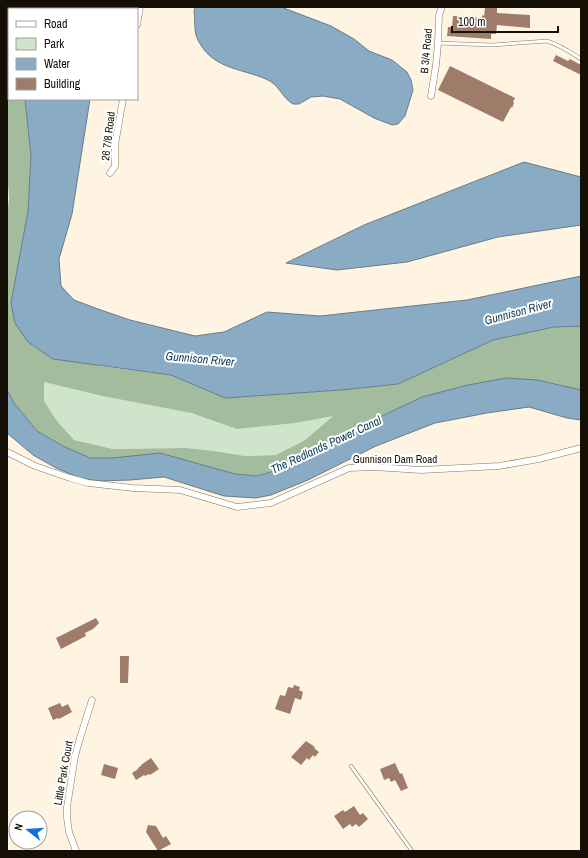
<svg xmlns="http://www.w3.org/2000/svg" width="588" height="858" viewBox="0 0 588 858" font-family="'Archivo Narrow',sans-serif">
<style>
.green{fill:#cfe5cb}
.forest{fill:#a2bc9d;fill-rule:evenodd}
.water{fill:#89acc4;stroke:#667d8b}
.building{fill:#9e7c69}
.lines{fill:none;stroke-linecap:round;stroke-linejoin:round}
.service-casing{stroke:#86765a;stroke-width:4}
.minor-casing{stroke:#86765a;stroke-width:7}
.service{stroke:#fff;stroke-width:3}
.minor{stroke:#fff;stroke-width:6}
.labels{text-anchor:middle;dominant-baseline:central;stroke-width:4;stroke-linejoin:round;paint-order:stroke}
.street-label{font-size:11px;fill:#150f05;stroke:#fff}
.water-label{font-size:12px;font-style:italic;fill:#0c3953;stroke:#fff}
</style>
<rect width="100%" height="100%" fill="#fff4e2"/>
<path class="green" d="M44,382L102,396L191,413L237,429L296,423L334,415L305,440L276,455L245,456L214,451L186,448L113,449L74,440L57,421L44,401Z"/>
<path class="forest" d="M7,7H66V9H9V99H25L31,156L28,211L11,303L99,366L171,375L225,398L341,390L398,384L493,340L554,327L581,326V390L537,380L422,397L380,417L281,469L257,476L235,474L113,458H90L63,446L37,431L14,403L7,390V218L9,198L7,168ZM44,382L102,396L191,413L237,429L296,423L333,416L305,440L276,455L245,456L214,451L186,448L113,449L74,440L57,421L44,401Z"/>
<path class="water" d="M195,7H281L331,26L354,39L369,51L392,60L407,72L411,80L413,90L405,116L398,124L392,125L374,118L340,99L323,96L311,97L299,104H293C281,97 280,85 266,79C240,68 211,69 197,38C194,31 195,18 194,11Z
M25,99H90L72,214L59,259L61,286L74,300L98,309L130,320L195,336L224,332L267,312L320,316L467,300L581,276V326L554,327L493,340L398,384L341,390L225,398L171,375L53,359L28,342L15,323L11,303L28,211L31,156Z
M524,162L581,177V225L498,237L407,262L337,270L286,263L364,225Z
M506,378L537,380L581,390V420L567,418L529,407L487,413L435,423L376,446L308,480L271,495L256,498L224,496L164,477L130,480L99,481L80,478L56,468L33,455L7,433V390L14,403L37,431L63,446L90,458H113L160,453L235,474L257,476L281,469L380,417L422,397L468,385Z"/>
<path class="building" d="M487,7H497V13L530,15V28L497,25L496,34H491V39L447,36L448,27H452L453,16L482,18V15L484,16L485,8H487Z
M556,55L568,61L570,59L581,65V75L553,61Z
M450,66L515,98L513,102L514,103L512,108L511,107L503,122L438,90Z
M96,618L99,623L93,629L85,633L86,636L61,649L56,638Z
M120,656H129L128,683H120Z
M294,685L300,687L299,690L303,692L301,700L295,698L290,714L275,709L280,695L285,696L288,687L293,688Z
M60,703L62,707L68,704L72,712L59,719L58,718L53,720L48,708Z
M306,741L315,747L314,748L319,752L315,757L313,755L309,760L307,758L301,765L291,757Z
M151,758L159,769L150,775L149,774L145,776L144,775L136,780L132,773L138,769V768L142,765H141Z
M395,763L400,774L402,773L408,788L401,791L395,780L391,782L389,778L384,780L380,769Z
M104,764L118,768L115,779L101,775Z
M354,806L360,815L363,813L368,819L359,827L356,824L352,827L350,824L343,829L334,816L343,810L345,812Z
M148,825L156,826L163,838L166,836L171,844L158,851L146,832Z"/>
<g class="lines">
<defs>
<path id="service" d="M438,43L492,45L547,41C560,45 570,52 581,59
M351,766L412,851"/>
<path id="minor" d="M137,25L140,7
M431,96L436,65L438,43L439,15L442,7
M110,173L115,166V145L123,99
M7,452L35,466L70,478L88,483L133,488L180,490L237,507L271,503L349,468L374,467L421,470L499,466L539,459L581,448
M76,851L69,832L67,818V807L75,756L80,738L92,700"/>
</defs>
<use href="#service" class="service-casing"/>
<use href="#minor" class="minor-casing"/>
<use href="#service" class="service"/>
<use href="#minor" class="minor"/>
</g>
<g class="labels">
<g class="street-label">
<text transform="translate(426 51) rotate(-85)">B 3/4 Road</text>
<text transform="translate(108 136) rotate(-83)">26 7/8 Road</text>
<text x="395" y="459">Gunnison Dam Road</text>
<text transform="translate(63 773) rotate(-80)">Little Park Court</text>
</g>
<g class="water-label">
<text transform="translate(518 312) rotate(-15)">Gunnison River</text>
<text transform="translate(200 359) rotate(5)">Gunnison River</text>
<text transform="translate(326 445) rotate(-25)">The Redlands Power Canal</text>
</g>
</g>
<rect width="588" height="858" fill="none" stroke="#150f05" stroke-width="16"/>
<rect x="8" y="8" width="130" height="92" fill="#ffffff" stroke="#a19f9b"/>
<rect x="16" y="21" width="20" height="6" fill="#ffffff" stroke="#a19f9b"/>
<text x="44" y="28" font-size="12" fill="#150f05">Road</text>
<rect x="16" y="38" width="20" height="12" fill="#cfe5cb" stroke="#a19f9b"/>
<text x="44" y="48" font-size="12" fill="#150f05">Park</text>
<rect x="16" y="58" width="20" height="12" fill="#89acc4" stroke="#a19f9b"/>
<text x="44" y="68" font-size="12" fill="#150f05">Water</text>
<rect x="16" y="78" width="20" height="12" fill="#9e7c69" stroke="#a19f9b"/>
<text x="44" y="88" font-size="12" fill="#150f05">Building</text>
<g transform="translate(28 830) rotate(287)"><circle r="19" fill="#ffffff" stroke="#a19f9b"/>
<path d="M0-3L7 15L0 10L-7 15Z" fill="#0f73db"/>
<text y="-6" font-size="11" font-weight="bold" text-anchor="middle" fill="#150f05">N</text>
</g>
<path d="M452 26v6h106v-6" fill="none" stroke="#150f05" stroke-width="2"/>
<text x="458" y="26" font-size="12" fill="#150f05" stroke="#ffffff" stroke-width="3" paint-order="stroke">100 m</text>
</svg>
